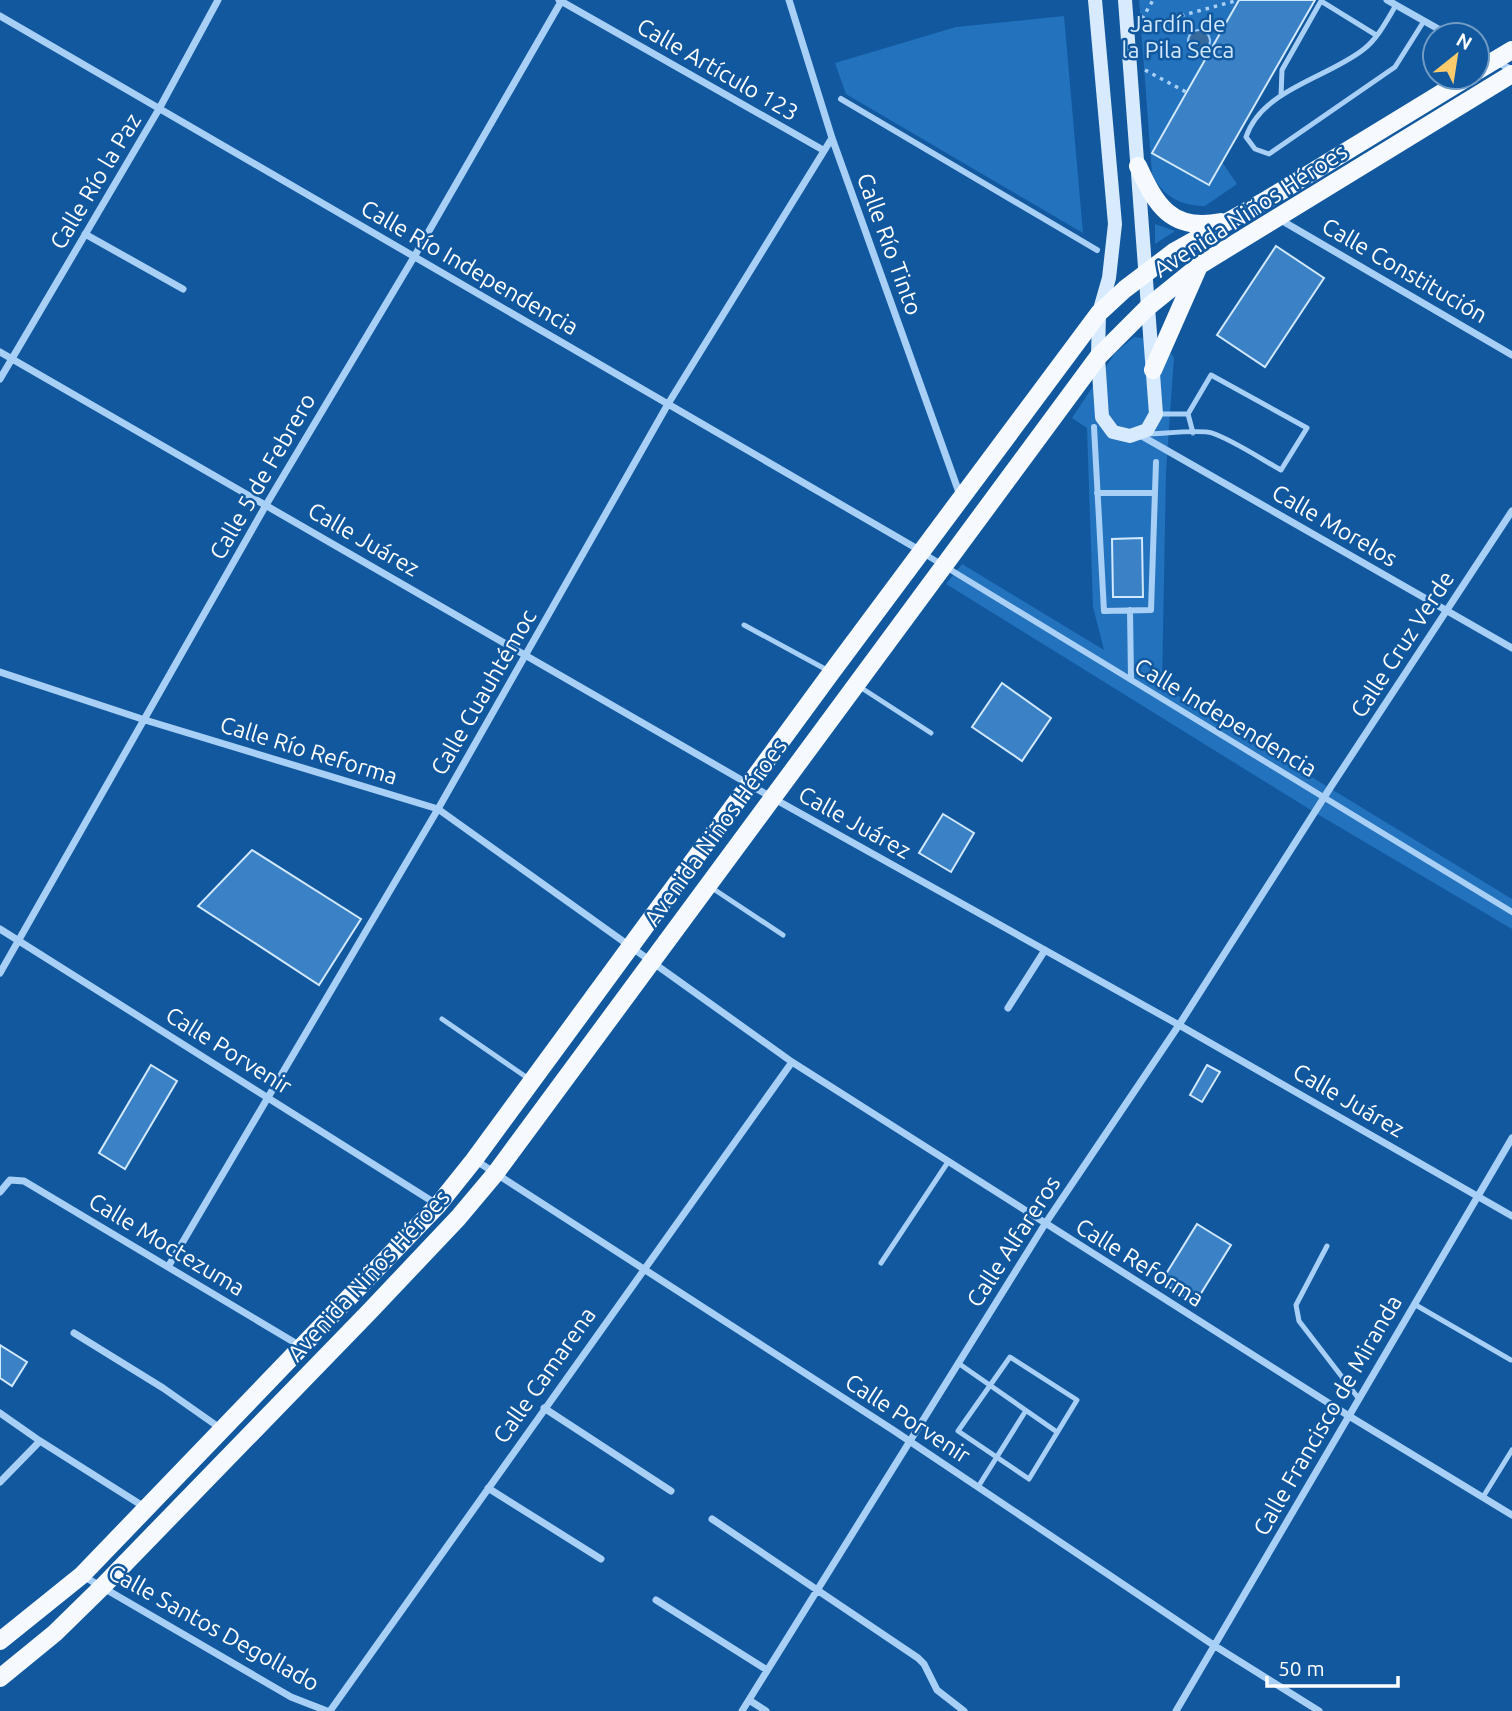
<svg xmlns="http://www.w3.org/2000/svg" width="1512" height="1711" viewBox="0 0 1512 1711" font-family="Ubuntu,sans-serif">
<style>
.green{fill:#2372bd}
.water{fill:#36699c;stroke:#9acbf8;stroke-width:2}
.building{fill:#3a81c6;stroke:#d1e8fe;stroke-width:2}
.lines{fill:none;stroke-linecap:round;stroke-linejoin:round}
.path{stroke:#a8cff5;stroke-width:3.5;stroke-dasharray:3.5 5;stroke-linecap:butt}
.service{stroke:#a8cff5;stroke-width:5}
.pedestrian{stroke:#a8cff5;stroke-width:6}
.minor{stroke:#a8cff5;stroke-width:7}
.secondary{stroke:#d8ebfe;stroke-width:14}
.primary{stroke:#f6faff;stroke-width:18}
.labels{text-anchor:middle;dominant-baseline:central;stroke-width:5;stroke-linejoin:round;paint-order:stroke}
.park-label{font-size:23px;fill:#d1e8fe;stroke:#11589f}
.street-label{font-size:23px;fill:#fff;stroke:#11589f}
</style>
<rect width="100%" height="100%" fill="#11589f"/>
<path class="green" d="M1139,0H1239L1152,152L1209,185L1222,162L1237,184L1205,206C1181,206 1162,196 1152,174Z
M1064,16L1083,233L846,94L835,63L956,27Z
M1155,224L1175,231L1155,244Z
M1134,337L1157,340L1174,357L1166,472L1162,686L1512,899V929L1314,812L946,584L962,564L1104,650L1093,607L1087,428L1072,418L1115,353Z"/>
<path class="water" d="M1188 41a11 11 0 1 1 22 0a11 11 0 1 1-22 0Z"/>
<path class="building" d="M1239,0H1315L1209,185L1152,153Z
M1276,246L1324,278L1265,367L1217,335Z
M1142,538L1143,597H1113L1112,539Z
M1002,683L1051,718L1022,761L972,727Z
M943,814L974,833L951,872L919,853Z
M252,850L361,919L319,985L198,906Z
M151,1065L177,1081L125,1169L99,1153Z
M1207,1065L1220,1072L1202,1102L1190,1095Z
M1197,1224L1231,1245L1195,1303L1161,1282Z
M0,1345L27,1362L12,1386L0,1378Z"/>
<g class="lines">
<path class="path" d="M1142,19L1153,0
M1140,27L1235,1
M1145,70L1186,92"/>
<path class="service" d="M1396,5C1387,20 1378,38 1364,49C1328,78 1262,89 1246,137L1255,149L1269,154L1395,67L1424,21
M1281,96L1282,70L1321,1L1376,35
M1157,414H1188
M1146,434C1161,434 1200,429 1212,433C1233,440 1261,459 1281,470L1307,428L1211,375L1188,414L1193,433
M744,625L827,670
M860,687L931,733
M712,888L783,935
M442,1019L529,1079
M1327,1246L1296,1305L1299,1321L1359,1399
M881,1263L948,1162
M1414,1304L1511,1360
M1010,1357L1077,1400L1029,1479L958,1431Z
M958,1363L1057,1432
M978,1487L1025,1412
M1483,1497L1512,1450"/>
<path class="pedestrian" d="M841,99L1097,250
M1094,427L1104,611L1151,610L1156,462
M1097,493H1155
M923,553L1512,912
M1130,610L1131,679"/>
<path class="minor" d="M559,0L823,150
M789,0L832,138L961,498
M1387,0L1449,35
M0,16L921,551
M1477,51L1512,70
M1279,219L1512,355
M85,234L183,289
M0,352L771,797L1179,1025L1512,1216
M0,379L159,109L218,0
M1140,435L1512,648
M0,672L145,720L438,809L792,1062L1349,1416L1512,1515
M0,929L438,1205
M0,973L266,505L414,257L562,0
M1008,1008L1045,950
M475,1160L893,1430L1215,1646L1319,1711
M0,1192L10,1180L24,1181L302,1347
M168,1267L438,809L668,404L832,138
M74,1333L163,1388L220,1428
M544,1408L671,1491
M0,1413L40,1441L146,1508
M0,1482L40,1441
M488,1488L601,1559
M712,1519L918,1658L924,1664L937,1690L964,1711
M83,1576L291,1697L327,1711
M656,1600L767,1670
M749,1700L766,1711
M330,1711L792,1062
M742,1711L1045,1224L1179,1025L1330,788L1512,511
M1176,1711L1512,1138"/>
<path class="secondary" d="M1095,0L1115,224L1109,278L1099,313L1098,357L1102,417L1113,432L1130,436L1147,430L1156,414L1125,0"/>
<path class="primary" d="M1477,71L1512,50
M1138,166C1156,205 1171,232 1221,222
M1153,370L1198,268
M0,1641L82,1575L438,1205L474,1160L831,673L1099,313L1125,289L1175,251L1268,199L1468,77
M0,1678L55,1633L103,1586L370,1311L458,1218L495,1174L1098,357L1148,307L1200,265L1512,74"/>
</g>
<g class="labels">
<g class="park-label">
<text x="1178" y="23">Jardín de<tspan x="1178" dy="26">la Pila Seca</tspan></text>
</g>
<g class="street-label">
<text transform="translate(718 69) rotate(30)">Calle Artículo 123</text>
<text transform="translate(95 181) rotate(-59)">Calle Río la Paz</text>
<text transform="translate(1250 210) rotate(-33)">Avenida Niños Héroes</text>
<text transform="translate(890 244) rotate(70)">Calle Río Tinto</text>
<text transform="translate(470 267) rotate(30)">Calle Río Independencia</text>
<text transform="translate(1405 270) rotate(30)">Calle Constitución</text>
<text transform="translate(262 476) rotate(-60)">Calle 5 de Febrero</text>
<text transform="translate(1335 525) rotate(30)">Calle Morelos</text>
<text transform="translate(364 539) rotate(30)">Calle Juárez</text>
<text transform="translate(1402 644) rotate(-57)">Calle Cruz Verde</text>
<text transform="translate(483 692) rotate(-60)">Calle Cuauhtémoc</text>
<text transform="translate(1226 717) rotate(31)">Calle Independencia</text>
<text transform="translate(309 750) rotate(17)">Calle Río Reforma</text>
<text transform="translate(855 822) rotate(29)">Calle Juárez</text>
<text transform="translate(715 832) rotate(-54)">Avenida Niños Héroes</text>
<text transform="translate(229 1050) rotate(32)">Calle Porvenir</text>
<text transform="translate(1349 1100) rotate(30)">Calle Juárez</text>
<text transform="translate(1013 1241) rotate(-57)">Calle Alfareros</text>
<text transform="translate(167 1244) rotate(31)">Calle Moctezuma</text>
<text transform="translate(1140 1262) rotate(32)">Calle Reforma</text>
<text transform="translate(368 1275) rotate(-47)">Avenida Niños Héroes</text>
<text transform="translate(544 1375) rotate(-55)">Calle Camarena</text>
<text transform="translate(1327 1415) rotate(-60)">Calle Francisco de Miranda</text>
<text transform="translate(908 1418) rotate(33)">Calle Porvenir</text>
<text transform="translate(214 1627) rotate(29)">Calle Santos Degollado</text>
</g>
</g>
<g transform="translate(1456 56) rotate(30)"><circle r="33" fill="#11589f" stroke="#709bc5" stroke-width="2"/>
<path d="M0-5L12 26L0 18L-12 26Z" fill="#ffcb6c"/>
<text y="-10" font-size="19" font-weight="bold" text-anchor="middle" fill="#ffffff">N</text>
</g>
<path d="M1267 1676v10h131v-10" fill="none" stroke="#ffffff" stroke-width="3.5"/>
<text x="1278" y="1676" font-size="21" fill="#ffffff" stroke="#11589f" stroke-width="5" paint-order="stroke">50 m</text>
</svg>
